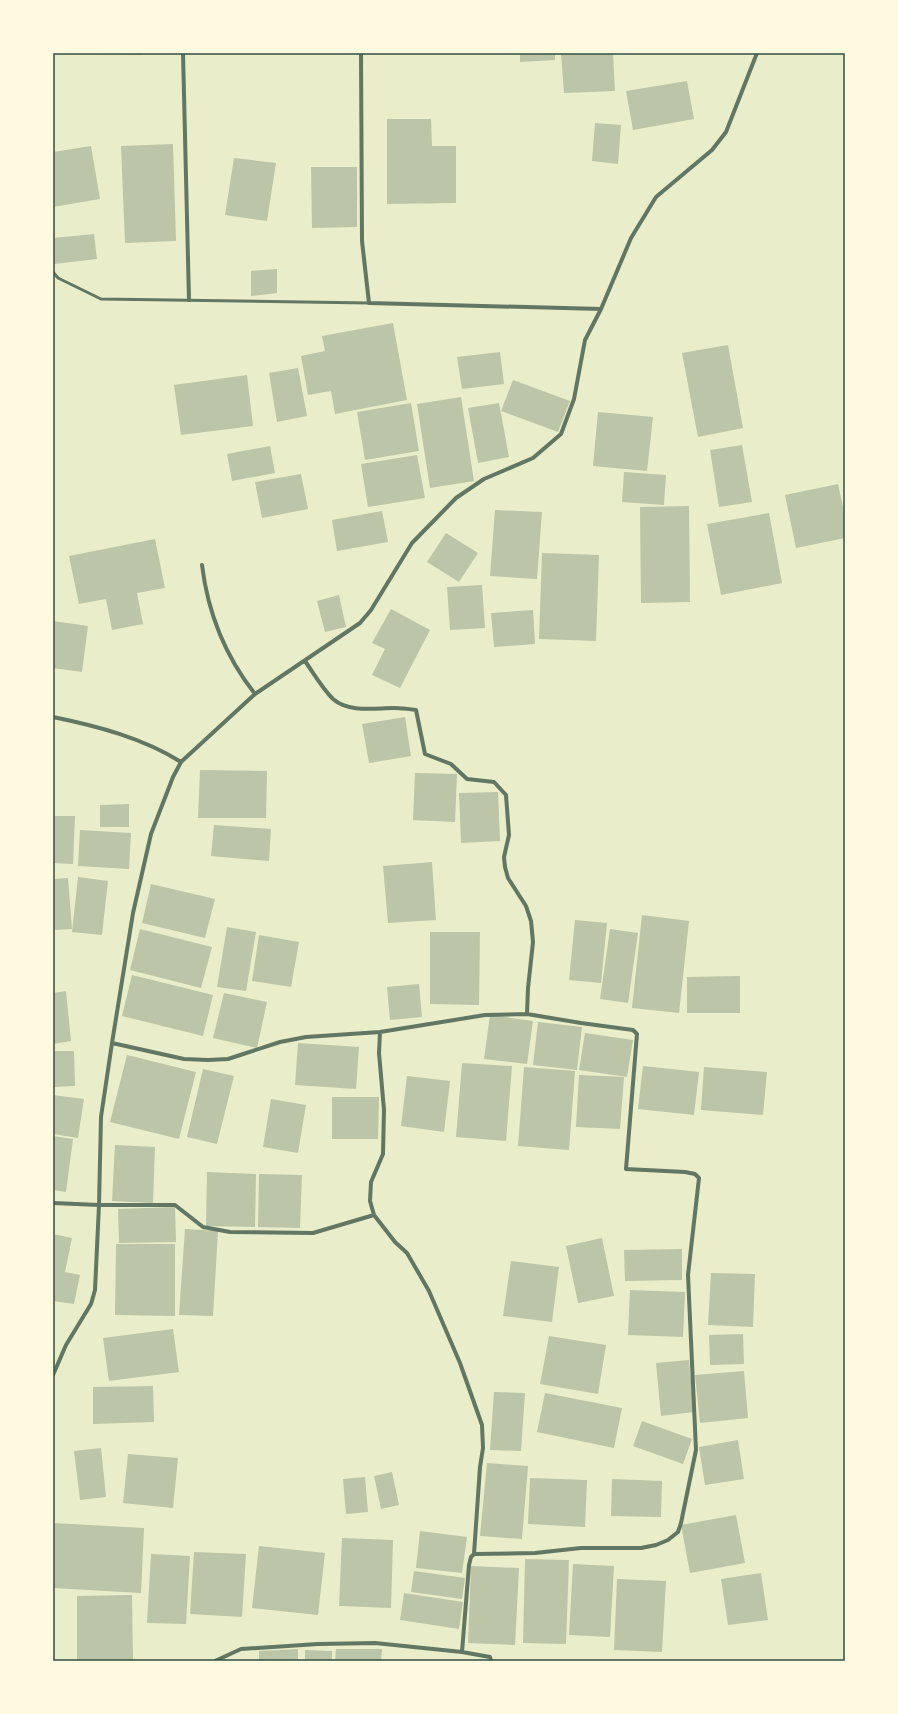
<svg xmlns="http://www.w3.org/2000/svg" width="898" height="1714" viewBox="0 0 898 1714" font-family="Roboto,sans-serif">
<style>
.building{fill:#bcc5a7}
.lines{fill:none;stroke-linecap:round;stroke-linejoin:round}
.service{stroke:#617663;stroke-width:3}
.minor{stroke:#617663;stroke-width:4}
.neatline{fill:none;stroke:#344e41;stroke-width:1.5}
</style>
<rect width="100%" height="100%" fill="#e9edc9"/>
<path class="building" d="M97,53H142V55L97,54Z
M520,53H555V60L520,62Z
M561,53H613L615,91L564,93Z
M687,81L694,119L633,130L626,91Z
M387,119H431L432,146H456V203L387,204Z
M595,123L621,125L618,164L592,161Z
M173,144L176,241L125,243L121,146Z
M91,146L100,199L53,207V152Z
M234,158L276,163L267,221L225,215Z
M311,167H357V227L312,228Z
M94,234L97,259L54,264L53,238Z
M277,269V293L251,296V271Z
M393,323L407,400L335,414L331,391L308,395L301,356L325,351L322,336Z
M728,345L743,428L698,437L682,353Z
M500,352L504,384L462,389L457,357Z
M298,368L307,416L277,422L269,373Z
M247,375L253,426L181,435L174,385Z
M513,380L570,401L558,432L501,411Z
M461,397L474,481L430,488L417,404Z
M411,403L419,451L365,460L357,412Z
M499,403L509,457L478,463L468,408Z
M598,412L653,417L647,471L593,466Z
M742,445L752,502L719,507L710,450Z
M270,446L275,473L232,481L227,454Z
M417,455L425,498L368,507L361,464Z
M624,472L666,475L664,505L622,502Z
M301,474L308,509L262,518L255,482Z
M838,484L845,516V538L796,548L785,495Z
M689,506L690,602L641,603L640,507Z
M495,510L542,512L537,579L490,576Z
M382,511L388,542L337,551L332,520Z
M769,513L782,583L721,595L707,524Z
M446,533L478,553L459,582L427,562Z
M155,539L165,588L137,593L143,624L112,630L106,599L79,604L69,556Z
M542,553L599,555L596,641L539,639Z
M482,585L485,628L450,630L447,587Z
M339,595L346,627L325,632L317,601Z
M391,609L430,630L400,688L372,675L385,649L372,643Z
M533,610L535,644L494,647L491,613Z
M53,621L88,626L82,672L53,668Z
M405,717L411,756L369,763L362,724Z
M200,770L267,771L266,818H198Z
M415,773L457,774L455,822L413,820Z
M498,792L500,841L461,843L459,793Z
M129,804V827H100V805Z
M53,816H75L73,864L53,863Z
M214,825L271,829L269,861L211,856Z
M80,830L131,833L129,869L78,866Z
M432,862L436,920L388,923L383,866Z
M78,877L108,881L102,935L72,932Z
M68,878L72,929L53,930V879Z
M151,884L215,899L205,938L142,923Z
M642,915L689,921L679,1013L632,1008Z
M575,920L607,923L601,983L569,980Z
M227,927L256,932L246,991L217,987Z
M140,929L212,947L201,988L130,970Z
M610,929L638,933L628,1003L600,999Z
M430,932H480L479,1005L430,1004Z
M259,935L299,942L291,987L252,981Z
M132,975L213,995L203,1036L122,1016Z
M740,976V1013H687V977Z
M419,984L422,1017L390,1020L387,987Z
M66,991L71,1041L53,1044V993Z
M224,993L267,1002L257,1048L213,1038Z
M490,1015L533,1021L527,1064L484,1059Z
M538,1022L582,1027L577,1070L533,1065Z
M585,1033L633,1040L627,1077L579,1070Z
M298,1043L359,1047L356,1089L295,1085Z
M53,1051H74L75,1086L53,1087Z
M127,1055L196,1072L179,1139L110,1122Z
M462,1063L512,1066L506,1141L456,1137Z
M643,1066L699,1072L694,1115L638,1109Z
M524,1067L575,1071L569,1150L518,1146Z
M704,1067L767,1072L763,1115L701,1110Z
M203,1069L234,1076L217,1144L187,1137Z
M579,1075L624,1077L620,1129L576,1127Z
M407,1076L450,1081L444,1132L401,1126Z
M53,1095L84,1099L78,1138L53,1134Z
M332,1097H379L378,1139H332Z
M271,1099L306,1105L298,1153L263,1147Z
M53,1136L73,1139L66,1192L53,1190Z
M115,1145L155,1147L153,1203L112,1201Z
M207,1172L256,1174L255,1227L206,1226Z
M259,1174L302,1175L300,1228L258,1227Z
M175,1207L176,1242L119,1243L118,1209Z
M185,1229L218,1231L213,1316L179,1315Z
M53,1234L72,1238L65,1272L80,1275L74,1304L53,1301Z
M602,1238L614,1296L578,1303L566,1246Z
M116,1244H175V1316L115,1315Z
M682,1249V1280L625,1281L624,1250Z
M511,1261L559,1267L552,1322L503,1316Z
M711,1273L755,1274L753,1327L708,1325Z
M630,1290L685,1292L683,1337L628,1335Z
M173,1329L179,1372L109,1381L103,1338Z
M743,1334L744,1364L710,1365L709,1335Z
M549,1336L606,1345L598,1394L540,1384Z
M689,1360L694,1412L661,1416L656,1363Z
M744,1371L748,1418L700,1423L695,1375Z
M153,1386L154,1422L93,1424V1387Z
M494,1392L525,1393L521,1451L490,1450Z
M545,1393L622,1408L614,1448L537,1432Z
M642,1421L692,1439L683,1464L633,1446Z
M738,1440L744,1479L705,1485L699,1447Z
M101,1448L106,1497L80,1500L74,1451Z
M128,1454L178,1458L173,1508L123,1503Z
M487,1463L528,1466L522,1539L480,1536Z
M392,1472L399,1505L381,1509L374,1476Z
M365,1477L368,1512L346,1514L343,1479Z
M530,1478L587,1480L585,1527L528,1524Z
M612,1479L662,1481L661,1517L611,1516Z
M736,1515L745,1563L690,1573L681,1525Z
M53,1523L144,1528L141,1593L53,1588Z
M420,1531L467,1537L462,1573L416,1568Z
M342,1538L393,1540L391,1608L339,1606Z
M259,1546L325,1553L318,1615L252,1608Z
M194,1552L246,1554L242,1617L190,1614Z
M151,1554L190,1556L186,1624L147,1623Z
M525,1559L569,1560L566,1644L523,1643Z
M573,1564L614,1566L610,1637L569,1635Z
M471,1566L519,1568L515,1645L468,1643Z
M414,1571L465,1578L462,1599L411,1592Z
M761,1573L768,1620L728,1625L721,1579Z
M617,1579L666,1581L662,1652L614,1650Z
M404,1593L463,1602L459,1629L400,1620Z
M132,1595L133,1661H77V1596Z
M298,1649V1661H259V1651Z
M336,1649H382L381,1661H335Z
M305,1650L332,1651V1661H305Z"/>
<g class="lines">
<path class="service" d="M53,272L58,278L101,299L369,303"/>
<path class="minor" d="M183,53L189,300
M361,53L362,241L369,303L601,309
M202,565C208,614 225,656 255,694
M305,661C314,674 322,688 333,699C349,713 375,708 394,708C401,708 409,709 416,710L425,754L451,764L467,779L494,782L506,795L509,835L504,857L505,867L508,878L526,906L531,921L533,942L528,988L527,1014
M53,717C97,726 143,738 181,762
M380,1032L379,1053L384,1110L383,1154L371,1182L370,1201L374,1215L395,1242L407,1253L429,1291L460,1363L482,1425L483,1448L480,1467L474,1554
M112,1043L184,1059L208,1060L228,1059L280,1042L306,1037L380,1032L485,1015L527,1014L581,1023L633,1030L637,1034L626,1169L685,1172L695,1174L699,1178L688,1275L696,1450L681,1523L678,1532L668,1540L656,1545L641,1548H581L535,1553L474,1554L471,1557L469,1565L462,1652L490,1657L491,1661
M53,1203L99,1205H175L203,1227L230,1232L313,1233L374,1215
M53,1375L66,1345L91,1304L95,1290L99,1205L101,1117L112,1043L133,913L151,834L173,777L181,762L255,694L360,623L371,610L412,543L456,498L484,479L533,458L561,434L574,399L585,340L601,309L631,238L656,197L712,150L726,132L757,53
M215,1661L241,1649L318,1644L375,1643L462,1652"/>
</g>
<rect width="898" height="1714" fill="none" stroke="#fefae0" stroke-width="108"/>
<rect x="54" y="54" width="790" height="1606" class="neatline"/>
</svg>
